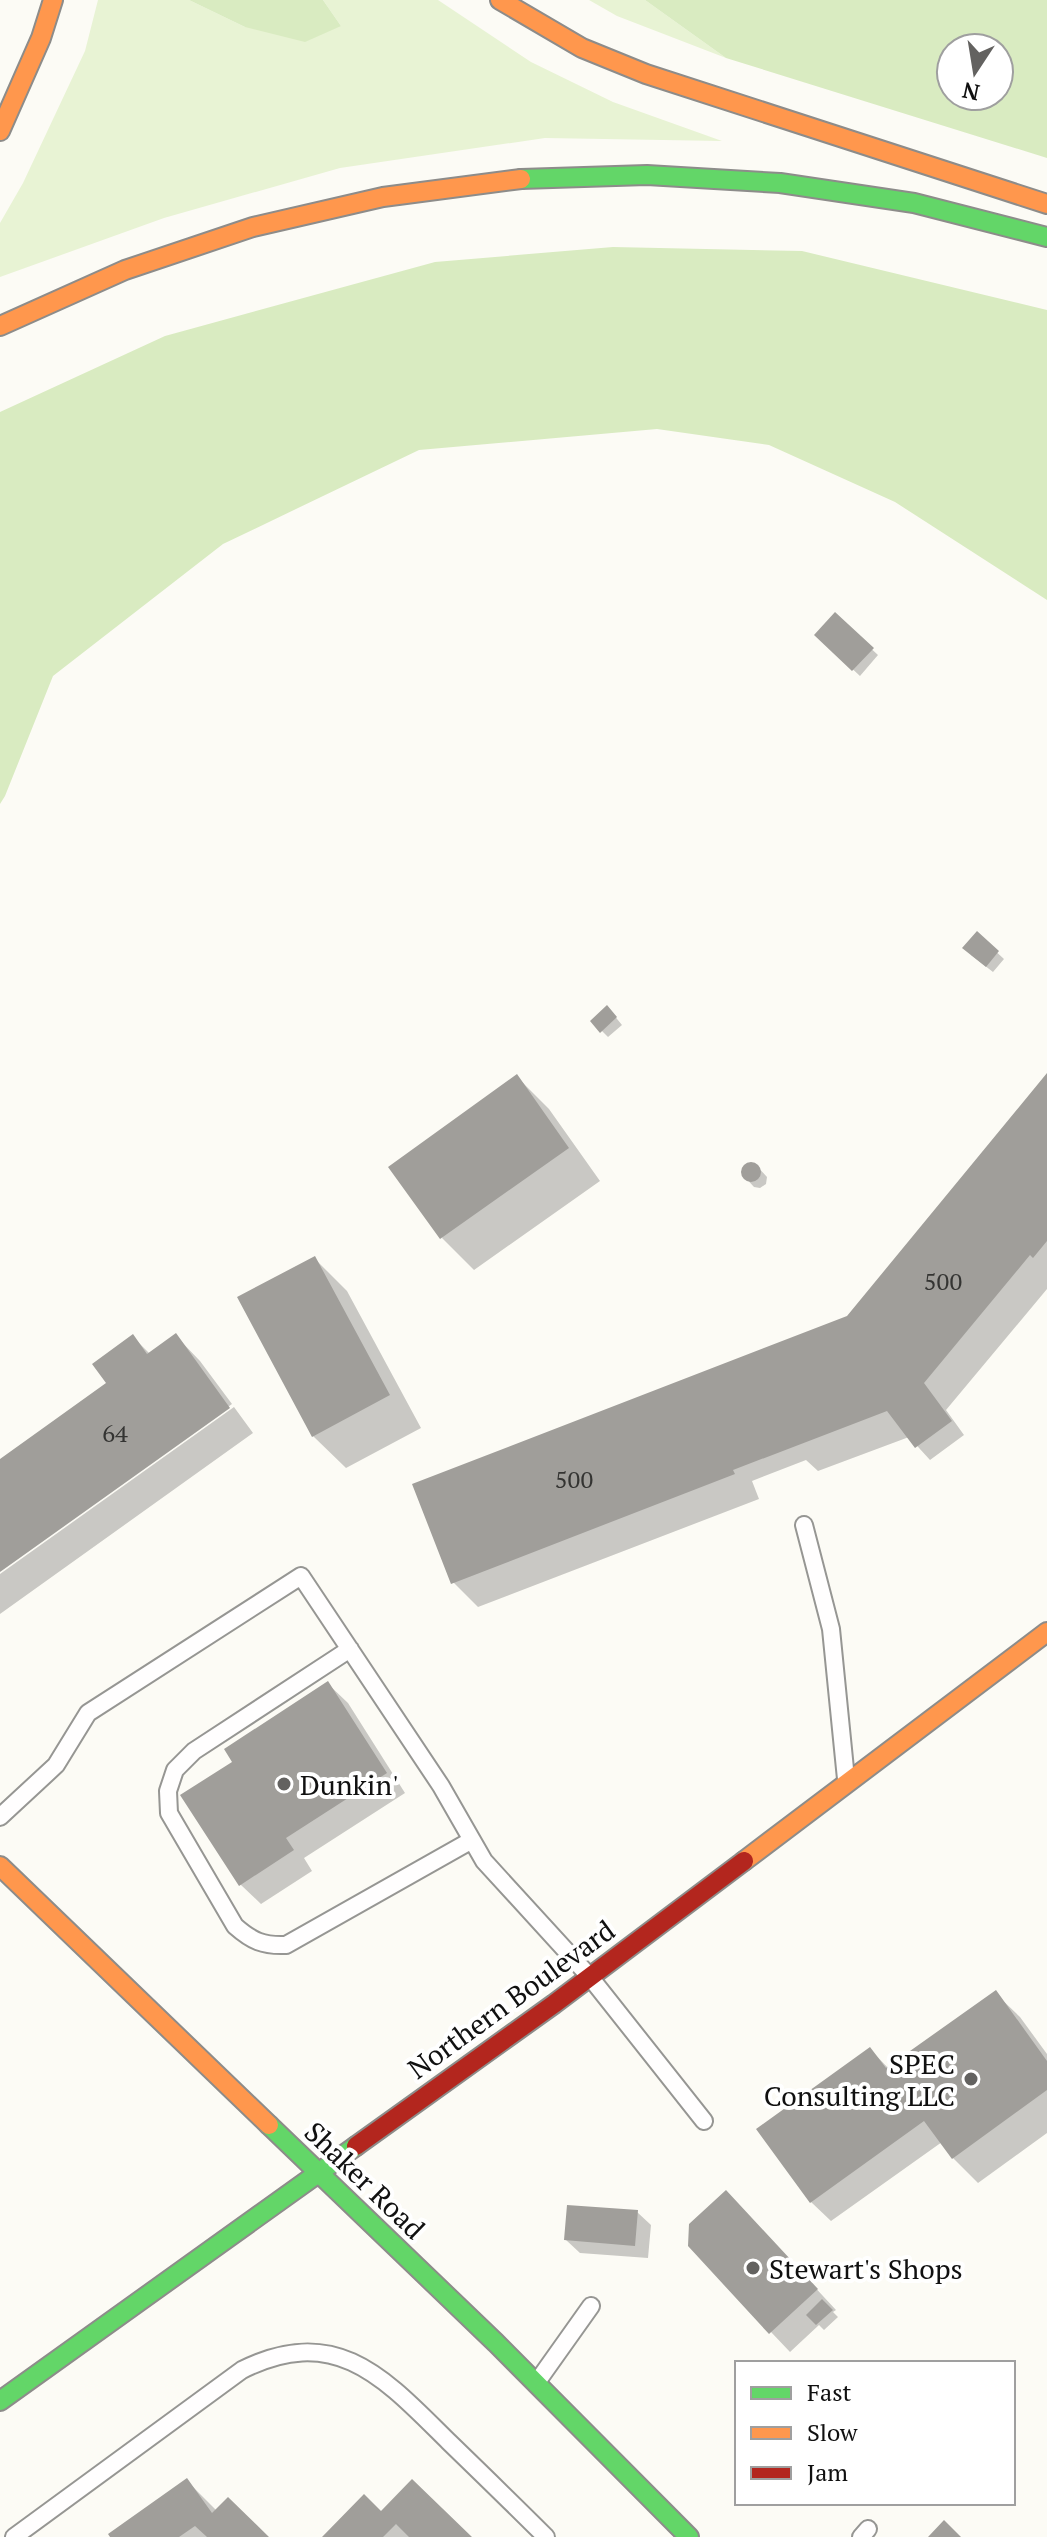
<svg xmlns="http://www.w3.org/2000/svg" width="1047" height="2537" viewBox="0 0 1047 2537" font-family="'PT Serif',serif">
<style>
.green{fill:#e8f3d4}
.forest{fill:#d9ebc1;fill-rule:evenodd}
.shadow{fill:#0003}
.building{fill:#a09e9a}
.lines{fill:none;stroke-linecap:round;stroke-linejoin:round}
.lane-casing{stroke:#969693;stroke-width:20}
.fast-casing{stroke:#8d8c8a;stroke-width:22}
.slow-casing{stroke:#8d8c8a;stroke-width:22}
.jam-casing{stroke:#8d8c8a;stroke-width:22}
.lane{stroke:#fffefe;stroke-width:16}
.fast{stroke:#63d668;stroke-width:18}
.slow{stroke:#ff974d;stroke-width:18}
.jam{stroke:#b3261e;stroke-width:18}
.poi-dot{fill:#636260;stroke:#fff;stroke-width:3}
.labels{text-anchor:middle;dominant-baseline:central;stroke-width:8;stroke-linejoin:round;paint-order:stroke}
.number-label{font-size:24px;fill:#343432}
.poi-label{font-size:28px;fill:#101010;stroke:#fff;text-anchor:start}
.street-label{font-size:28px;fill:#101010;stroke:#fff}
</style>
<rect width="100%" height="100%" fill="#fcfbf5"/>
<path class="green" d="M98,0H189L245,27L341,26L323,0H438L531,62L613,102L722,141L545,138L340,168L164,218L0,277V223L23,183L85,51Z
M589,0H645L726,58L617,16Z"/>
<path class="forest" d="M189,0H323L341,26L305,42L245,27Z
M645,0H1047V158L726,58ZM999,48V96H951V48Z
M613,247L802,251L1047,310V600L895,502L769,445L657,429L419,450L223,544L53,676L5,796L0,804V412L165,336L435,262Z"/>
<path class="shadow" d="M835,615L878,655L860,676L816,635Z
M977,934L1004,959L993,972L971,955Z
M613,1014L622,1025L608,1037L592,1021Z
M517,1077L549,1109L600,1181L474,1270L442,1238Z
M1047,1077V1289L946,1410L964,1435L930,1460L909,1437L818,1471L806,1460L752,1481L759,1499L478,1607L453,1582L848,1318Z
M749,1163L756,1165L767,1177L766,1184L760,1188L754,1187L742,1174L743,1167Z
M314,1258L347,1291L421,1428L346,1468L313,1436Z
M176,1336L200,1361L232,1404L0,1569V1461L109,1384L133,1337L150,1354Z
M234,1407L253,1433L0,1614V1574Z
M328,1684L348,1703L405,1793L304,1858L312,1871L261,1904L241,1885L183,1796L235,1762Z
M995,1993L1020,2017L1047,2054V2133L978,2183L953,2158L942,2142L831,2221L811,2202L870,2049L889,2069Z
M637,2212L651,2225L648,2258L580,2253L566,2240Z
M745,2212L836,2310L833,2312L838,2317L824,2330L819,2325L790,2352L771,2332Z
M186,2480L217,2511L266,2537H112Z
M381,2514L469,2537H325Z"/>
<path class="building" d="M835,612L874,648L852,671L814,635Z
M977,931L999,951L986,967L962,948Z
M607,1005L617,1017L600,1033L590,1021Z
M1047,1073V1241L1033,1258L1030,1255L924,1383L952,1421L915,1448L887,1411L733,1470L735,1474L451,1584L412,1484L847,1316Z
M517,1074L569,1148L440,1239L388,1167Z
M741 1172a10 10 0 1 1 20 0a10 10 0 1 1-20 0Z
M315,1256L390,1395L312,1437L237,1297Z
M176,1333L230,1408L0,1572V1459L106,1383L92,1364L133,1334L147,1354Z
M328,1681L387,1773L286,1838L294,1850L239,1886L180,1795L232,1762L224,1749Z
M996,1990L1047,2061V2090L952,2159L924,2121L810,2203L756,2129L870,2047L886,2068Z
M726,2190L818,2289L769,2334L688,2246L689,2224Z
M567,2205L638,2210L635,2246L564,2240Z
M822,2299L833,2310L816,2325L806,2315Z
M187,2478L212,2513L228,2497L269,2537H207L195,2526L179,2537H110L108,2534Z
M412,2479L472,2537H409L396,2524L383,2537H322L364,2494L381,2511Z
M944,2520L961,2537H928Z"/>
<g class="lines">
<defs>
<path id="lane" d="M804,1525L831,1629L846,1779
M350,1649L194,1751L175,1770L168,1791L169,1813L235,1926C252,1941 263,1946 286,1945L472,1840
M0,1817L56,1765L88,1713L301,1576L441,1786L484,1861L590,1977L704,2121
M537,2382L591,2306
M14,2537L242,2370C337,2322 386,2380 449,2442C481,2473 514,2505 546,2537
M861,2537L868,2529"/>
<path id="fast" d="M521,179L647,175L780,183L914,203L1047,237
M269,2125L496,2343L689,2537
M0,2401L356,2146"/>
<path id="slow" d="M500,0L582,48L646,74L1047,204
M0,131L41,38L53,0
M0,326L125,270L253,227L383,197L521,179
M744,1861L1047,1632
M0,1866L269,2125"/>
<path id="jam" d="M356,2146L554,2004L744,1861"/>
</defs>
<use href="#lane" class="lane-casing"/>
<use href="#fast" class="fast-casing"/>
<use href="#slow" class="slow-casing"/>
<use href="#jam" class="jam-casing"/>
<use href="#lane" class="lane"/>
<use href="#fast" class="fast"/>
<use href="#slow" class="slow"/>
<use href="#jam" class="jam"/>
</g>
<g class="poi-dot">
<circle cx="284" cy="1784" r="8"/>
<circle cx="971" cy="2079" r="8"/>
<circle cx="753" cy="2268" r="8"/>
</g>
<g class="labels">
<g class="number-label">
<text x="943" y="1281">500</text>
<text x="115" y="1433">64</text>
<text x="574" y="1479">500</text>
</g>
<g class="poi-label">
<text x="300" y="1784">Dunkin'</text>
<text x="955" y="2063" text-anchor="end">SPEC<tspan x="955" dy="32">Consulting LLC</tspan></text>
<text x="769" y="2268">Stewart's Shops</text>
</g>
<g class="street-label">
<text transform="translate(511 1999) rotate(-36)">Northern Boulevard</text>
<text transform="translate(365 2180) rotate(44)">Shaker Road</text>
</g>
</g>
<rect x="735" y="2361" width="280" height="144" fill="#ffffff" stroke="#9f9f9f" stroke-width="2"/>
<rect x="751" y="2387" width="40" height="12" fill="#63d668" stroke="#9f9f9f" stroke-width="2"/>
<text x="807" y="2401" font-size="24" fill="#101010">Fast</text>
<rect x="751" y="2427" width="40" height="12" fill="#ff974d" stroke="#9f9f9f" stroke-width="2"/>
<text x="807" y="2441" font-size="24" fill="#101010">Slow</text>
<rect x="751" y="2467" width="40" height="12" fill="#b3261e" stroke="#9f9f9f" stroke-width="2"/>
<text x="807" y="2481" font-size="24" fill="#101010">Jam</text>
<g transform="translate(975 72) rotate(192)"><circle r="38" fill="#ffffff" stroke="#9f9f9f" stroke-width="2"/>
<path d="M0-6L14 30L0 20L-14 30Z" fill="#636260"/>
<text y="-12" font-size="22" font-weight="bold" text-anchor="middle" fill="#101010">N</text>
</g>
</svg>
